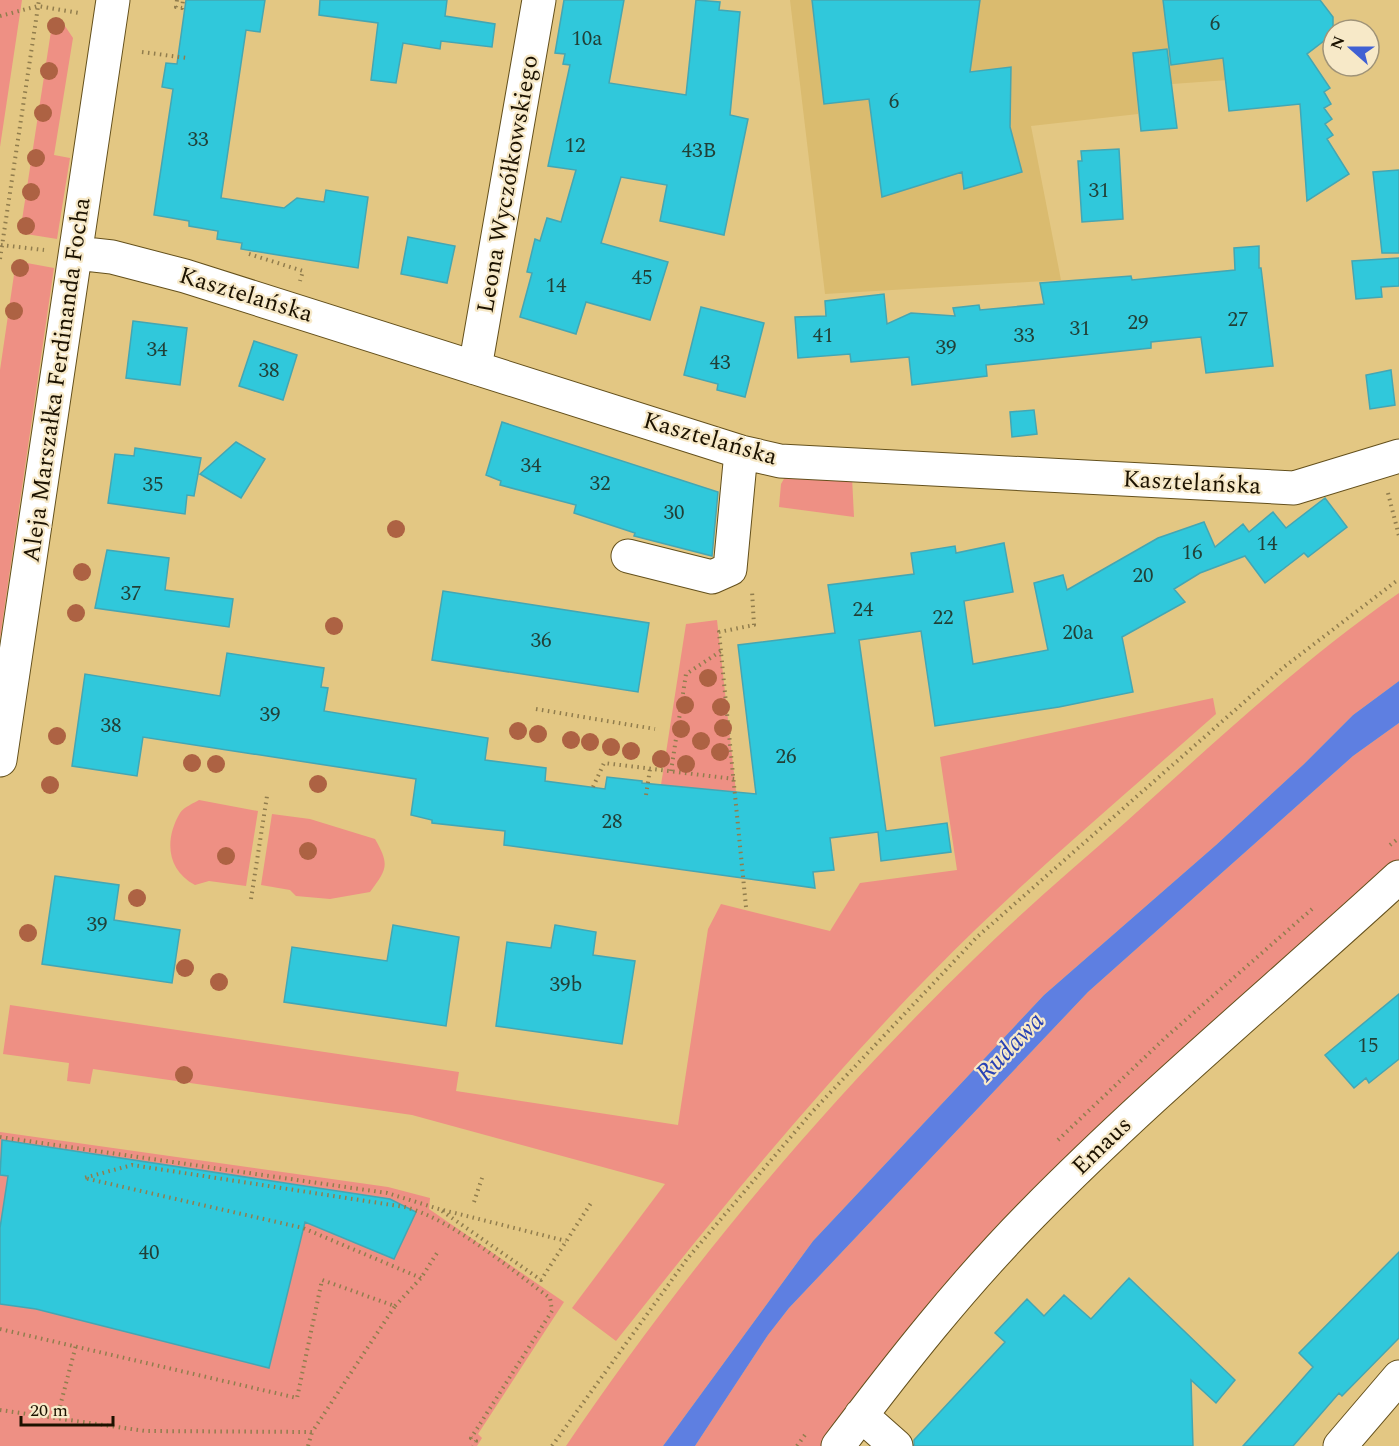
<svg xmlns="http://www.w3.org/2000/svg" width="1399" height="1446" viewBox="0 0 1399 1446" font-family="Spectral,serif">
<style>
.built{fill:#dabb6f}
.green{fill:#ee9084}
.water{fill:#5e7fe1}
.building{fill:#30c8db;stroke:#44a6b3;stroke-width:1.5}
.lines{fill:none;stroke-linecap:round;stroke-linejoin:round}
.minor-casing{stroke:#64501c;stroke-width:35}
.path{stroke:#917d4d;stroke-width:4;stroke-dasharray:1.5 4.5;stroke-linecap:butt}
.minor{stroke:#fff;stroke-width:33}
.tree{fill:#ad6243}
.labels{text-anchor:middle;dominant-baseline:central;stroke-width:4.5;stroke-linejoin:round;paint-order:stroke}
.number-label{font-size:21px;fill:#214037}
.street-label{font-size:24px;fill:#1c1200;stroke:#f7e9c8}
.water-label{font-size:26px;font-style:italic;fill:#2842b4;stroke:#f7e9c8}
</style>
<rect width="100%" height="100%" fill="#e3c783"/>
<path class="built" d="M790,0H1297L1228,80L1172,84L1137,94L1138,114L1031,126L1061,280L825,294Z"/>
<path class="green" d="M0,0H22L0,147Z
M53,18L61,20L73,38L54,155L70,158L57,239L20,233Z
M16,261L54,268L0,639V370Z
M785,477H852L854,517L779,507L781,484Z
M1399,593V681L1353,715L1304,764L1216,845L1044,995L813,1241L663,1446H566C685,1270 822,1106 975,958C1024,910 1076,866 1127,821C1215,742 1301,661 1399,593Z
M717,620L736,792L661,785L686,624Z
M1213,698L1216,714C1136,785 1053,855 976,929C845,1056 729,1198 616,1341L572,1308L665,1184L412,1115L93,1069L90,1084L67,1081L69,1063L3,1054L10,1005L459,1072L456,1091L678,1125L708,929L721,904L830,931L860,883L957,870L940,757Z
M1399,723V861L930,1304L821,1446H695L768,1335L789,1308L1088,992L1353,756Z
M199,800L258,811L246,886L209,881L195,885C167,870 164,840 180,813C184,807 194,803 199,800Z
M272,814L310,819L375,839C390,865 387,869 370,892L330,899L296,896L290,890L261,885Z
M0,1132L388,1187L430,1198L429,1209L564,1302L478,1434L482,1438L477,1446H0Z"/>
<path class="water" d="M1399,681V723L1353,756L1088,992L789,1308L768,1335L695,1446H663L813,1241L1044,995L1216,845L1304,764L1353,715Z"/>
<path class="building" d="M186,0H265L260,32L246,30L221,198L284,208L297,198L324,202L326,190L368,197L358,268L241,249L242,243L217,239L218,231L189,226V221L154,215L173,89L162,87L166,63L177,64Z
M320,0H447L445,16L495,24L492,47L441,41L440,49L403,43L396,83L371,80L378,23L319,15Z
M564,0H624L609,83L686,95L696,0L720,2L719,10L740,12L730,115L748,119L724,235L660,221L667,185L621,177L601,243L668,262L650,320L586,302L576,334L520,317L532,273L527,272L535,239L540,241L547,218L561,222L576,170L548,166L570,65L563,64L565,54L555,53Z
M812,0H980L970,72L1011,67L1010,127L1022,172L964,189L962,172L882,197L869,99L824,104Z
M1163,0H1320L1333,17V34L1307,54L1330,88L1324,92L1331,104L1324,108L1332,119L1325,124L1333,135L1327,139L1349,174L1307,201L1300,104L1229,111L1223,58L1171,65Z
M1167,49L1177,128L1141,131L1133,53Z
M1119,149L1123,219L1082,222L1078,161H1082L1081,151Z
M1399,170V253H1382L1373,172Z
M408,237L455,246L447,283L401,274Z
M1259,246V268H1261L1273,366L1206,373L1201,337L1151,342V348L986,365L987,376L912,385L909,357L851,362L850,354L798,358L795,317L826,316L825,301L884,294L887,324L911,313L955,316L953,308L979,305L980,310L1044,304L1040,283L1131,276L1132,280L1235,270L1234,248Z
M1399,258V286L1381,287L1382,297L1356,299L1352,261Z
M701,307L764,323L745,397L717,390L718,384L684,375Z
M133,321L187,328L180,385L126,378Z
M254,341L297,355L283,400L239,386Z
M1391,370L1395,405L1370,409L1366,375Z
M1034,410L1037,434L1012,437L1010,412Z
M502,422L718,492L712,556L634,536L635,533L574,513L576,505L500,485L501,481L486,475Z
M236,442L265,459L241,498L200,474Z
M135,448L201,458L194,496L187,495L185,514L108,503L115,454L134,456Z
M1325,498L1347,527L1308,557L1304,553L1265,583L1245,556L1200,573L1174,589L1185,602L1122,637L1133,692L1059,707L935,726L921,631L859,640L886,831L947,823L951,852L881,861L878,832L830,838L834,870L813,872L815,888L504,845L505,831L432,823V820L411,815L416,779L143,737L137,776L72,766L85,674L220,696L227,653L324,668L321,687L328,688L324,711L488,738L485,760L546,768L545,781L605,789L607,777L642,781V783L756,794L738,645L835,633L828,585L914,574L911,553L955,546L956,553L1004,543L1013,592L964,601L973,664L1048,650L1034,583L1063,575L1067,590L1158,538L1204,522L1215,547L1243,524L1249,532L1273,512L1286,528Z
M107,550L169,558L165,590L233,599L229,627L95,608Z
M443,591L649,623L638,692L432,660Z
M55,876L119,885L114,920L180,930L172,983L42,964Z
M393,925L459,937L446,1026L284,1002L292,947L387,961Z
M555,925L596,932L593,955L635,961L622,1044L496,1026L507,942L551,948Z
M1399,994V1059L1369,1083L1366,1078L1354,1088L1325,1055Z
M2,1140L390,1199L416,1212L394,1259L305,1222L269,1368L36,1309L0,1304V1228L8,1176L0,1175Z
M1399,1252V1338L1342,1396L1339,1393L1293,1446H1243L1313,1367L1299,1353Z
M1129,1278L1235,1380L1216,1403L1191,1380L1193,1446H914V1440L1005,1342L995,1333L1027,1299L1044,1316L1064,1295L1091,1319Z"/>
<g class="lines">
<defs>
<path id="minor" d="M76,253L112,257L185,276L741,452L780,461L1294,488L1399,456
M475,368L539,0
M628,556L712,577L730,569L741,452
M0,760L113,0
M861,1415L896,1446
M838,1446C899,1365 961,1286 1032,1214C1149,1095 1277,989 1399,877
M1340,1446L1399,1377"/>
</defs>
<use href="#minor" class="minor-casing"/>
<path class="path" d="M177,0L176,7L182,8L183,0
M0,16L38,6L79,13
M142,52L187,58
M1,245L44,250
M249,254L303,271L300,281
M0,259L39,0
M1388,493L1399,536
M536,709L655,729
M671,771L686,674L721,651
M593,787L604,763L734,779
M646,795L650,769
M1390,845L1399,838
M251,899L267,796
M746,907L719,632L754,625L752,591
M0,1137L387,1193L439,1209L566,1241
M1058,1140L1165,1038L1312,909
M474,1202L483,1175
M442,1211L541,1280L591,1203
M421,1278L303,1228L84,1178L132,1165L405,1207C453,1220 509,1268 550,1298L552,1311L471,1438L476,1441L473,1446
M395,1306L421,1278L437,1253
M0,1329L297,1398L322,1280L395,1306L312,1432L145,1431L0,1410
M57,1418L76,1345
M308,1446L312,1432
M552,1446L687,1259L812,1112L977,937L1284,667L1399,579
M797,1446L807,1432"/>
<use href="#minor" class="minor"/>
</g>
<g class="tree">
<circle cx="56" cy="26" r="9"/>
<circle cx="49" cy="71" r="9"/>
<circle cx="43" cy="113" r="9"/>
<circle cx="36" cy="158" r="9"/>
<circle cx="31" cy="192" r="9"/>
<circle cx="26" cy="226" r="9"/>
<circle cx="20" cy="268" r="9"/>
<circle cx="14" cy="311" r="9"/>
<circle cx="396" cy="529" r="9"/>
<circle cx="82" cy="572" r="9"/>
<circle cx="76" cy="613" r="9"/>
<circle cx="334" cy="626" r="9"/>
<circle cx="708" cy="678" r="9"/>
<circle cx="685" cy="705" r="9"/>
<circle cx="721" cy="707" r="9"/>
<circle cx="723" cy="728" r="9"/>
<circle cx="681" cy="729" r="9"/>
<circle cx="518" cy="731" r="9"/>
<circle cx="538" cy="734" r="9"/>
<circle cx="57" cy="736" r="9"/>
<circle cx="571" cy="740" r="9"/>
<circle cx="701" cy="741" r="9"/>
<circle cx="590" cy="742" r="9"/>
<circle cx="611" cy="747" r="9"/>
<circle cx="631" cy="751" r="9"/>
<circle cx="720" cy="752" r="9"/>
<circle cx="661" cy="759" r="9"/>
<circle cx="192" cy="763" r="9"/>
<circle cx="216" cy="764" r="9"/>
<circle cx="686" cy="764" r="9"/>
<circle cx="318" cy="784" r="9"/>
<circle cx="50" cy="785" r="9"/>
<circle cx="308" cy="851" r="9"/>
<circle cx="226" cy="856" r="9"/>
<circle cx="137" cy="898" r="9"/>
<circle cx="28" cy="933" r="9"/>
<circle cx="185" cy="968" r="9"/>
<circle cx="219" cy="982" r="9"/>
<circle cx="184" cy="1075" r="9"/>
</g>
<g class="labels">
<g class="number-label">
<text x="1215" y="24">6</text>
<text x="587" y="39">10a</text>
<text x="894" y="102">6</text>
<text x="198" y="140">33</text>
<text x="575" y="146">12</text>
<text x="699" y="151">43B</text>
<text x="1099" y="191">31</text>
<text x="642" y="278">45</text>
<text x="556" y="286">14</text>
<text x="1238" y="320">27</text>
<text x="1138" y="323">29</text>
<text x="1080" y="329">31</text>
<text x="823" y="336">41</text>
<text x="1024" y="336">33</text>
<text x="946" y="348">39</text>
<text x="157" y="350">34</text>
<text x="720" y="363">43</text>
<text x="269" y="371">38</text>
<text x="531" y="466">34</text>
<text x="600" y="484">32</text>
<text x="153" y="485">35</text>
<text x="674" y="513">30</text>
<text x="1267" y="544">14</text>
<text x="1192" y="553">16</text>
<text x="1143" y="576">20</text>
<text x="131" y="594">37</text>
<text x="863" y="610">24</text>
<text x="943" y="618">22</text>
<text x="1078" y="633">20a</text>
<text x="541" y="641">36</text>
<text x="270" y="715">39</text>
<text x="111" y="726">38</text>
<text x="786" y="757">26</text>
<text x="612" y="822">28</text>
<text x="97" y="925">39</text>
<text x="566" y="985">39b</text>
<text x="1368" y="1046">15</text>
<text x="149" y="1253">40</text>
</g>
<g class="street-label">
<text transform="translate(508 184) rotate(-80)">Leona Wyczółkowskiego</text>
<text transform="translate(246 295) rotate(17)">Kasztelańska</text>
<text transform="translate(57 380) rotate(-82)">Aleja Marszałka Ferdinanda Focha</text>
<text transform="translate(710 439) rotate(16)">Kasztelańska</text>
<text transform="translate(1192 483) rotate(3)">Kasztelańska</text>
<text transform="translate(1102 1146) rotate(-44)">Emaus</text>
</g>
<g class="water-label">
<text transform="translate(1010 1047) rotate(-46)">Rudawa</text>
</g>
</g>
<g transform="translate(1351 48) rotate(291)"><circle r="28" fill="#f7e9c8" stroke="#9f9378" stroke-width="1.5"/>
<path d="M0-4.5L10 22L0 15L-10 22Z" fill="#4060d3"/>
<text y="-9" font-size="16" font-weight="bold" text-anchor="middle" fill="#1c1200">N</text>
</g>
<path d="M21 1416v9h92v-9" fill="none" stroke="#1c1200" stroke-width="3"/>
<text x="30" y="1416" font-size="18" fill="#1c1200" stroke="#f7e9c8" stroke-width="4.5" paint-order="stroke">20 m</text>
</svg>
